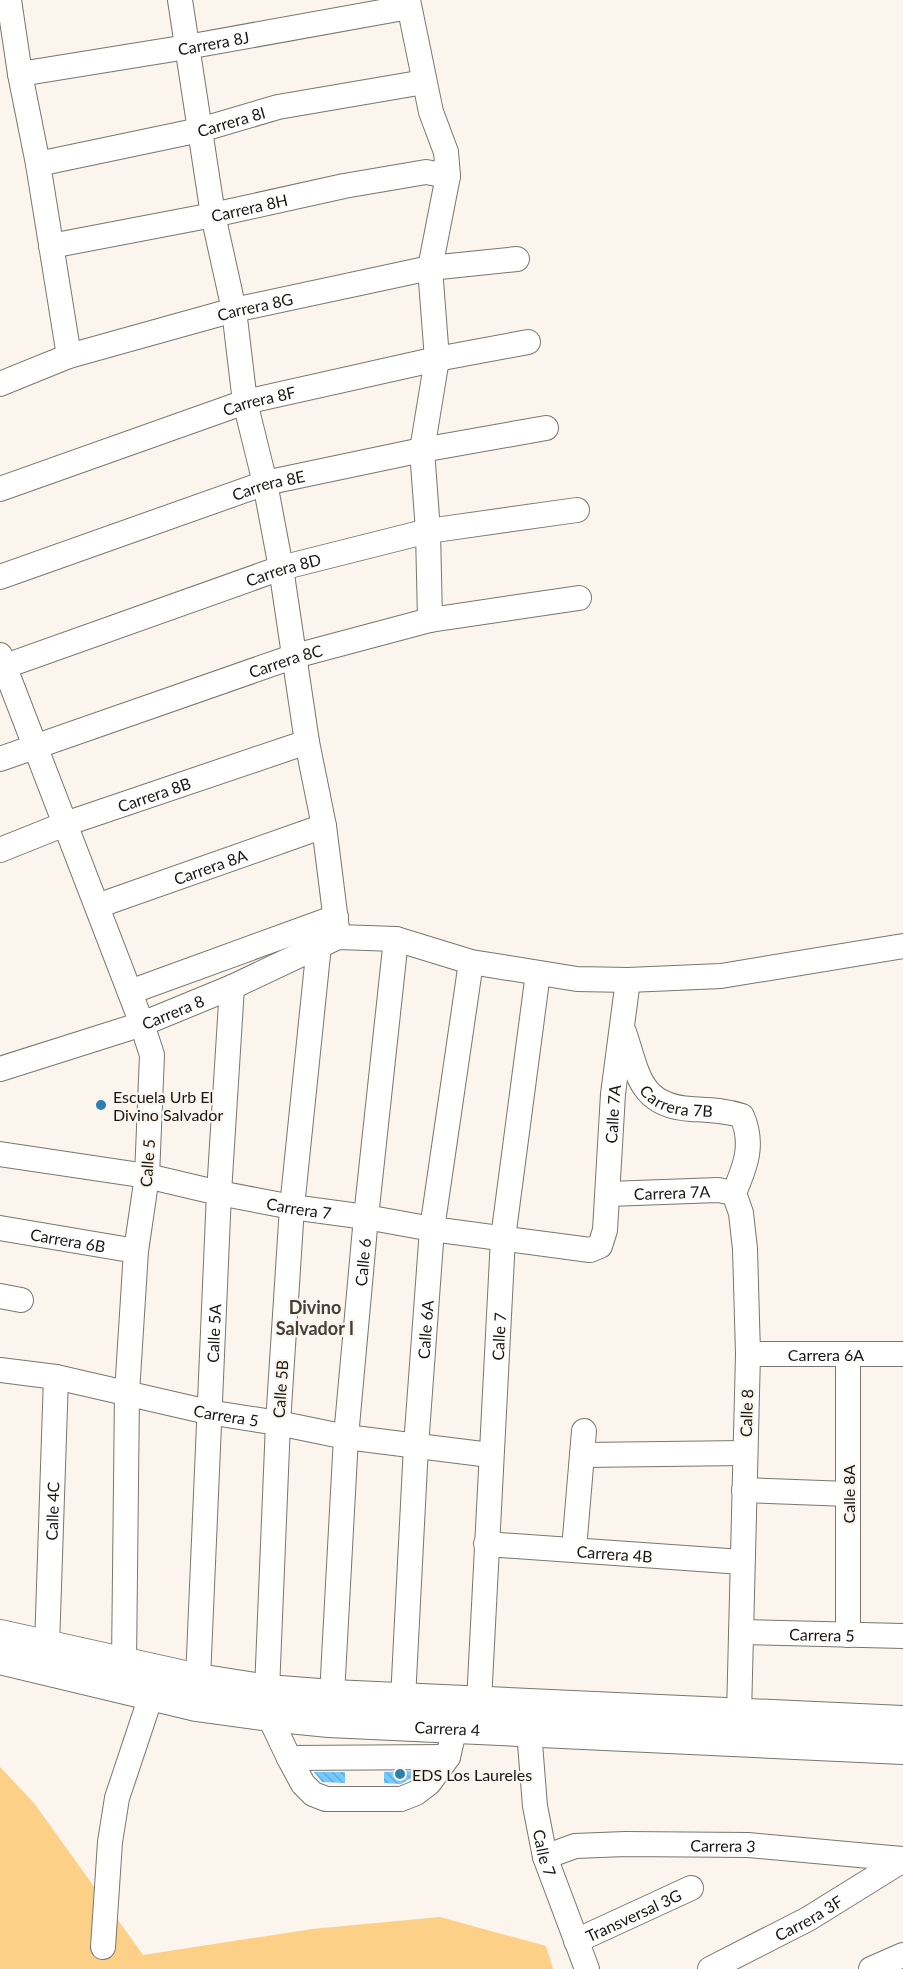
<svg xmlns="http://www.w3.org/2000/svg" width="903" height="1969" viewBox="0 0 903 1969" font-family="Lato,sans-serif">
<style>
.grass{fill:#fdd087}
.building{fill:url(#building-back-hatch)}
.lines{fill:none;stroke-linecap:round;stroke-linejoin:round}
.minor-casing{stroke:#7a756e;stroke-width:26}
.major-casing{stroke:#7a756e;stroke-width:32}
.minor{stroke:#fff;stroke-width:24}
.major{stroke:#fff;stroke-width:30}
.poi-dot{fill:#2b80b0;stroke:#fbf5ed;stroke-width:2}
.labels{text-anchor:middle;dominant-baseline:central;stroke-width:4.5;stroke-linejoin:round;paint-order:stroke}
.street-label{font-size:16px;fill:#181613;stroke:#fbf5ed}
.poi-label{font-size:16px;fill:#181613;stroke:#fbf5ed;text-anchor:start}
.neighbourhood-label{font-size:18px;font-weight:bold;fill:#433f38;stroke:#fbf5ed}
</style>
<defs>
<pattern id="building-back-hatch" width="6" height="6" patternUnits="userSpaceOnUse" patternTransform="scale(1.5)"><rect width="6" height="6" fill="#76c9fd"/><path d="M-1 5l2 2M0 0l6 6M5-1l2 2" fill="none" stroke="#65acd8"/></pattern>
</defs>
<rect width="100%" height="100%" fill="#fbf5ed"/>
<path class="grass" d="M0,1767L34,1803L143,1955L312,1929L440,1917L546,1946L553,1969H0Z"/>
<path class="building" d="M416,1771V1775L401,1784L384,1783V1772Z
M314,1772H345V1783L322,1782Z"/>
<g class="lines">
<defs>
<g id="minor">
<path d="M9,0L20,74L38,164L69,356"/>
<path d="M180,0L213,215L234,310L245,402L265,483L281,568L307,742L324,826L338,937"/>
<path d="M408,0L431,112L446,152L448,176L430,268L437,359L422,450L428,531L430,620"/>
<path id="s1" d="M20,74L187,47L409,7"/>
<path id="s2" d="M38,164L200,130L278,107L424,82"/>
<path id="s3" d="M51,246L213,215L344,186L426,172L448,176"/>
<path id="s4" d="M0,384L69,356L234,310L430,268L517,259"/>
<path id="s5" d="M0,489L245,402L437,359L528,342"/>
<path id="s6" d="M0,577L265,483L422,450L546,428"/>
<path d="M0,655L142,1024L152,1055L147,1176L136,1251L127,1393L124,1663"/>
<path id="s7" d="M0,668L281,568L428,531L577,510"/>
<path id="s8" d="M0,759L295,656L430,620L579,598"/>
<path id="s9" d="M0,850L65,824L307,742"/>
<path id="s10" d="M97,906L324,826"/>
<path d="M319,945L292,1207L278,1423L267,1690L269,1716L289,1758L303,1784L313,1794L326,1799H401L416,1793L429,1783L448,1757L455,1727"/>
<path d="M130,992L336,917"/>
<path id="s11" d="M624,1032C638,1073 639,1106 691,1109C708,1110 725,1110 742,1116C754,1144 746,1165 734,1193L741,1213L745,1249L748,1354L739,1715"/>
<path id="s12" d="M0,1069L142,1024L232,987L338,937L396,939L471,962L577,979L628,980L721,976L903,946"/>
<path id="s13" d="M0,1154L147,1176L219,1193L292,1207L366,1217L432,1229L590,1250L600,1246L605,1230L613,1094L628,980"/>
<path id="s14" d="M609,1194L718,1190L734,1193"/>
<path id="s15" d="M0,1228L136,1251"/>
<path d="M0,1296L21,1300"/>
<path id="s16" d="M748,1354H903"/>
<path id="s17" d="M0,1370L56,1377L208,1412L278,1423L346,1437L490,1455"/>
<path d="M582,1455L745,1453"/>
<path d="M744,1490L848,1494"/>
<path id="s18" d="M486,1544L742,1562"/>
<path d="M574,1549L584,1431"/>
<path id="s19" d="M741,1632L903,1636"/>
<path d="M848,1635V1354"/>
<path id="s20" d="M47,1646L56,1377"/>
<path id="s21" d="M198,1679L219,1193L232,987"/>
<path id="s22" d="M332,1695L346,1437L366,1217L396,939"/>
<path id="s23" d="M403,1699L416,1446L432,1229L471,962"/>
<path id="s24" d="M479,1702L503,1238L538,973"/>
<path id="s25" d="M529,1731L535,1806L545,1857L587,1969"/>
<path d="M289,1758L448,1757"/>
<path id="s26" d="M545,1857L575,1846L625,1844L748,1845L903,1859"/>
<path id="s27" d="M576,1941L691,1888"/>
<path d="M103,1947L110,1842L117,1798L151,1696"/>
<path id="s28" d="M710,1969L808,1919L903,1860"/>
<path d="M871,1969L903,1955"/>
</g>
<g id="major">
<path d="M0,1635L198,1679L267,1690L332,1695L903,1721"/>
<path id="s29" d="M0,1659L196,1706L269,1716L329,1722L903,1749"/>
</g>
</defs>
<use href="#minor" class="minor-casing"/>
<use href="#major" class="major-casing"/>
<use href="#minor" class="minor"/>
<use href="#major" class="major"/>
</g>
<g class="poi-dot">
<circle cx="101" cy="1105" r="6"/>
<circle cx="400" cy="1774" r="6"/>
</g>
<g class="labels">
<g class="street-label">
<text stroke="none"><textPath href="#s1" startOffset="196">Carrera 8J</textPath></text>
<text stroke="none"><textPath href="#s2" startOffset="198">Carrera 8I</textPath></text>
<text stroke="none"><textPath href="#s3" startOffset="202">Carrera 8H</textPath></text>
<text stroke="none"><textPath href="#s4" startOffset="267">Carrera 8G</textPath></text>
<text stroke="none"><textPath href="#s5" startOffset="274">Carrera 8F</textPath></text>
<text stroke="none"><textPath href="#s6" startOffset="284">Carrera 8E</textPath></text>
<text stroke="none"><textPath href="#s7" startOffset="300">Carrera 8D</textPath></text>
<text stroke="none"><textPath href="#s8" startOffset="302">Carrera 8C</textPath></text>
<text stroke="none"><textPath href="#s9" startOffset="164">Carrera 8B</textPath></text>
<text stroke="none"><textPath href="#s10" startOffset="120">Carrera 8A</textPath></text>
<text stroke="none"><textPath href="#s12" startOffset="182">Carrera 8</textPath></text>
<text stroke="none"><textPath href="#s11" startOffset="96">Carrera 7B</textPath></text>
<text stroke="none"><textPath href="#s13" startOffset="742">Calle 7A</textPath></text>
<text transform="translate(147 1163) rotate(-86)">Calle 5</text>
<text stroke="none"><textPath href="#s14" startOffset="63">Carrera 7A</textPath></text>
<text stroke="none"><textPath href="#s13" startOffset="304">Carrera 7</textPath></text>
<text stroke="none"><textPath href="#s15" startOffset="69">Carrera 6B</textPath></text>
<text stroke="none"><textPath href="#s22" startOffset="434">Calle 6</textPath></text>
<text stroke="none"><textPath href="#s23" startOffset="370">Calle 6A</textPath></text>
<text stroke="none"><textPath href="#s21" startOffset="346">Calle 5A</textPath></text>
<text stroke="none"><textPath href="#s24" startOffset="366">Calle 7</textPath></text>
<text stroke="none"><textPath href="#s16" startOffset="78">Carrera 6A</textPath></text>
<text transform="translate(280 1389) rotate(-86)">Calle 5B</text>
<text transform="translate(746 1413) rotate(-88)">Calle 8</text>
<text stroke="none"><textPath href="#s17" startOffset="231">Carrera 5</textPath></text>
<text transform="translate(848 1494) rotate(-90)">Calle 8A</text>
<text stroke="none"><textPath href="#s20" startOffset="135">Calle 4C</textPath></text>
<text stroke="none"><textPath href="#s18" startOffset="129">Carrera 4B</textPath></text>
<text stroke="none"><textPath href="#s19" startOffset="81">Carrera 5</textPath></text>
<text stroke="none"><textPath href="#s29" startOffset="454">Carrera 4</textPath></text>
<text stroke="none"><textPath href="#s26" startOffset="180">Carrera 3</textPath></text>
<text stroke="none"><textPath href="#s25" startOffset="123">Calle 7</textPath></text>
<text stroke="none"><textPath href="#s27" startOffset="63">Transversal 3G</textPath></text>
<text stroke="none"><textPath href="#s28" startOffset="111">Carrera 3F</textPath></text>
</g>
<g class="poi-label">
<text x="113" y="1096">Escuela Urb El<tspan x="113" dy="18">Divino Salvador</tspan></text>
<text x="412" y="1774">EDS Los Laureles</text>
</g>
<g class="neighbourhood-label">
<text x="315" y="1307">Divino<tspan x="315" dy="21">Salvador I</tspan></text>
</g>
</g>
</svg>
